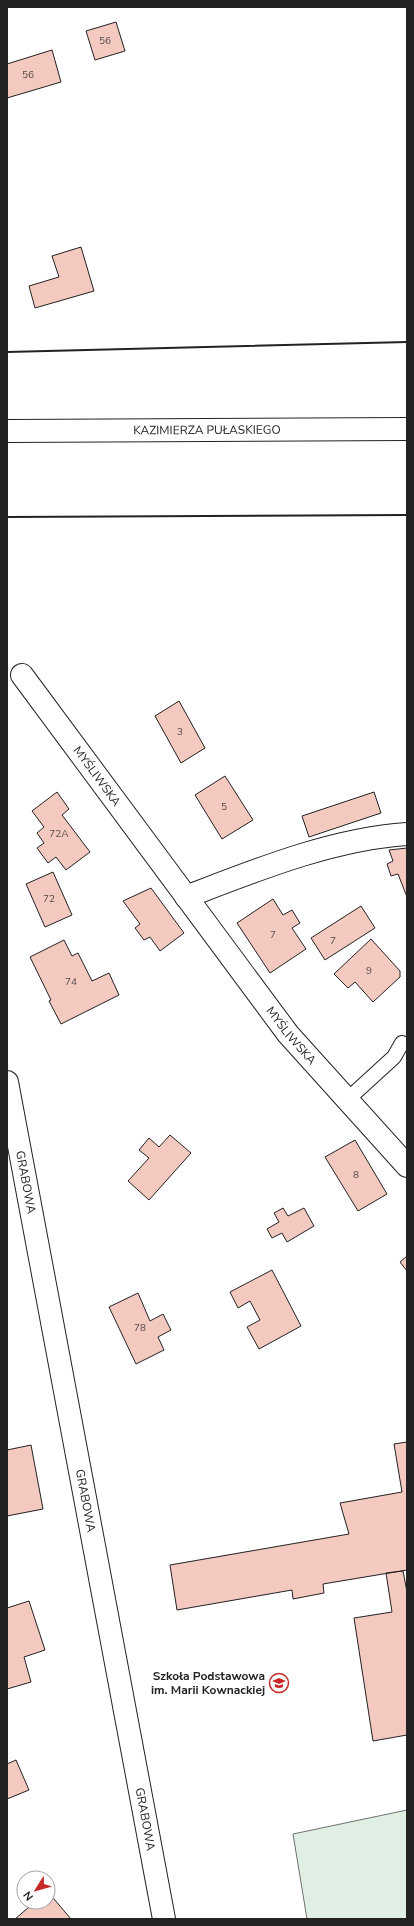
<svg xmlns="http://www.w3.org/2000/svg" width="414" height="1926" viewBox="0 0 414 1926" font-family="'Nunito Sans',sans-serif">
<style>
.green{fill:#e0efe3;stroke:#6f6f6f}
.building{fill:#f3c9c0;stroke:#222}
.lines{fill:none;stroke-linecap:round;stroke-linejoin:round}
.service-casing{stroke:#222;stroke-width:16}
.minor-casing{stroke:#222;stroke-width:24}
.tertiary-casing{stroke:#222;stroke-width:24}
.primary-casing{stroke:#222;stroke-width:24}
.service{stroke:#fff;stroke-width:14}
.minor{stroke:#fff;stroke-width:22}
.tertiary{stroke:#fff;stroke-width:22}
.primary{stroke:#fff;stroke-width:22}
.wall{stroke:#222;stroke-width:2}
.labels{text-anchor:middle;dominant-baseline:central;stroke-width:3;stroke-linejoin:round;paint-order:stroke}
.number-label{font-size:10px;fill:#564c4a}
.street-label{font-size:12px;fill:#222;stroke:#fff}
.poi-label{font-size:12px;font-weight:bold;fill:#222;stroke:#fff;text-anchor:end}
</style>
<rect width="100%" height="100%" fill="#fff"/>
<path class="green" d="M407,1810V1919H307L293,1834Z"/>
<path class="building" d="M116,22L125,51L95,60L86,31Z
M52,50L61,82L7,98V64Z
M81,247L94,291L35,308L29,286L59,277L52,256Z
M179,701L205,748L181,763L155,716Z
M225,776L253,820L222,839L195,795Z
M57,792L69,809L62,815L90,852L66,870L56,857L48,863L37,848L44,843L37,833L44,827L32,811Z
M374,792L381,813L309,837L302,816Z
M407,848V897L398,874L391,876L387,864L393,861L389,850Z
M53,872L72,915L45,927L26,884Z
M151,888L184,933L160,951L150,937L144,940L135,928L140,924L123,901Z
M273,899L283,915L292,910L300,923L292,928L306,949L270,973L237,923Z
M361,906L375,928L325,960L311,938Z
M371,939L400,971V977L373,1002L355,982L348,988L334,974Z
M64,940L72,956L78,953L92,981L109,973L119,995L61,1024L49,1001L51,1000L30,957Z
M170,1135L191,1153L149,1200L128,1181L149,1158L139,1150L149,1138L159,1147Z
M355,1140L387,1194L358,1211L325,1157Z
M283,1208L288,1216L304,1208L314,1226L287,1242L282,1233L272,1238L267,1229L279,1222L274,1213Z
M407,1256V1271L400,1262Z
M272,1270L301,1326L259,1349L247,1327L260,1320L250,1301L238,1308L230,1292Z
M138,1293L150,1321L163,1314L171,1330L158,1337L164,1350L136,1364L109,1307Z
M407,1442V1570L323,1584L324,1593L293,1599L292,1590L177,1610L170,1565L349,1534L340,1503L402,1492L394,1444Z
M31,1445L43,1509L7,1516V1450Z
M403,1571L407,1592V1735L373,1741L354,1618L392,1612L386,1573Z
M29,1601L45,1650L24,1657L31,1682L7,1689V1608Z
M16,1760L29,1790L7,1799V1764Z
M48,1892L71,1919H15L35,1902H48Z"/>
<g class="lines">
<defs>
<path id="service" d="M347,1100L394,1057L402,1043"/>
<g id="minor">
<path id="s1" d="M22,675L288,1034L407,1166"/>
<path d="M186,897C256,870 332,839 407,834"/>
</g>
<g id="tertiary">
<path id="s2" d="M7,1082L164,1919"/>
</g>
<g id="primary">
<path id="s3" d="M7,431L407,429"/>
</g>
</defs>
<use href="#service" class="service-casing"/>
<use href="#minor" class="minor-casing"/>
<use href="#tertiary" class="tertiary-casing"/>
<use href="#primary" class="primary-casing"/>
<use href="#service" class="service"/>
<use href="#minor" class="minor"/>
<use href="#tertiary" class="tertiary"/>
<use href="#primary" class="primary"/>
<path class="wall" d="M7,352L407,342
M7,517L407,515"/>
</g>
<defs>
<symbol id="school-ring" viewBox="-11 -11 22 22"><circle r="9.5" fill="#fff" stroke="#c62828" stroke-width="1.5"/><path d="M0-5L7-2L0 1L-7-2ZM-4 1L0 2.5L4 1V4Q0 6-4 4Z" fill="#c62828"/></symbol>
</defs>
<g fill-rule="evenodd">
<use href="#school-ring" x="268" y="1672" width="22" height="22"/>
</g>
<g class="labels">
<g class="number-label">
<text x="105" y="41">56</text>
<text x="28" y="75">56</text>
<text x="180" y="732">3</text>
<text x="224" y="807">5</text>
<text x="59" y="834">72A</text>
<text x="49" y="899">72</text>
<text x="273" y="935">7</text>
<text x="333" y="941">7</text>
<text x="369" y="971">9</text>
<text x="71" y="982">74</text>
<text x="356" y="1175">8</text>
<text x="140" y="1328">78</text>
</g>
<g class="street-label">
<text stroke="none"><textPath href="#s3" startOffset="200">KAZIMIERZA PUŁASKIEGO</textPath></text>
<text stroke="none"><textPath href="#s1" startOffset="126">MYŚLIWSKA</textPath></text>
<text stroke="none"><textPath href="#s1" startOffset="450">MYŚLIWSKA</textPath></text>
<text stroke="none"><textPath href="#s2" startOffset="102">GRABOWA</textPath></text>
<text stroke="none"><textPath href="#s2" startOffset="426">GRABOWA</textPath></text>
<text stroke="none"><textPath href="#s2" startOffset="750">GRABOWA</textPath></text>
</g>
<g class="poi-label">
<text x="265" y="1676">Szkoła Podstawowa<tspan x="265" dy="14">im. Marii Kownackiej</tspan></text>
</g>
</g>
<rect width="414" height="1926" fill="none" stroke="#222222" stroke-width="16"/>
<g transform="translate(36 1890) rotate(233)"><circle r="19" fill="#ffffff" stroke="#a7a7a7"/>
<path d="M0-3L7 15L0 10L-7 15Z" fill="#c62828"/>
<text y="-6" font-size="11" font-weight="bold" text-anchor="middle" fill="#222222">N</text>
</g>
</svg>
